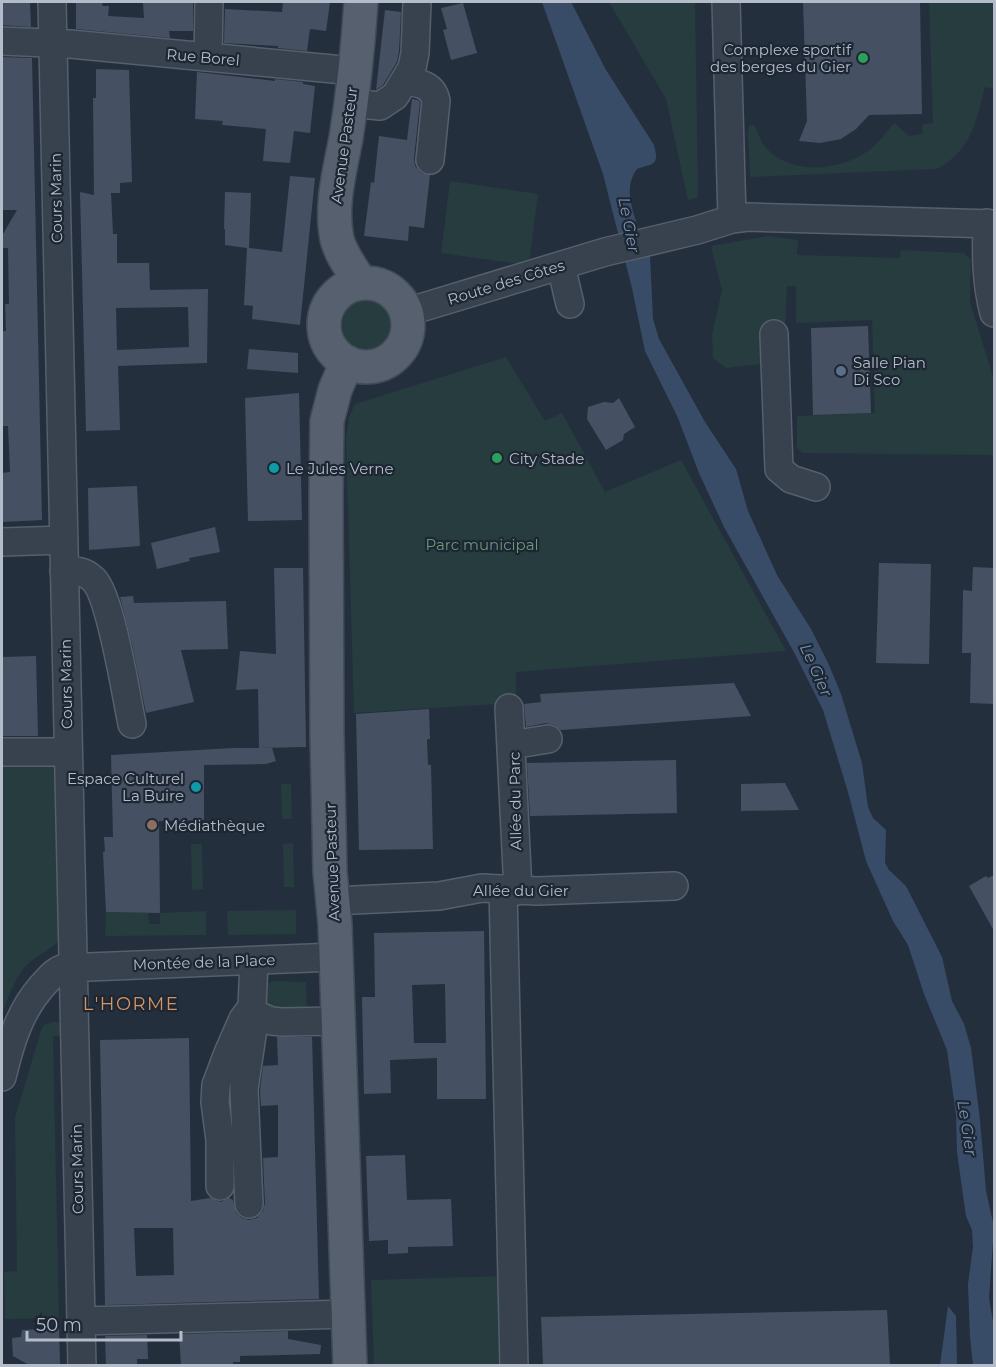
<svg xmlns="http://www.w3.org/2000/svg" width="996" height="1367" viewBox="0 0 996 1367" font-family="Montserrat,sans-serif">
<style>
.green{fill:#263c3f}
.water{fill:#394c67}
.building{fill:#455162;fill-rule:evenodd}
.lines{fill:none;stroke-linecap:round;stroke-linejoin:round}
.minor-casing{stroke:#565f6c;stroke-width:30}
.major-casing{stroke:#414a57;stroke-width:36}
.minor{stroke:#38414e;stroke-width:27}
.major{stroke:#56606e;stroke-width:33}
.leisure-dot{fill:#2e9e5b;stroke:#1d2633;stroke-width:2}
.service-dot{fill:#5c6f8a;stroke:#1d2633;stroke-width:2}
.culture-dot{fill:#0f9aa8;stroke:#1d2633;stroke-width:2}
.education-dot{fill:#8d6e63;stroke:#1d2633;stroke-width:2}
.labels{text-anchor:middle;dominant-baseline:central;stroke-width:4.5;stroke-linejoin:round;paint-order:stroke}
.poi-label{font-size:15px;fill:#b4bcc9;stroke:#1d2633;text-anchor:start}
.street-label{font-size:15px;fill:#b4bcc9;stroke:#1d2633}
.park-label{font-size:15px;fill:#6b9a76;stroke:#1d2633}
.water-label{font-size:16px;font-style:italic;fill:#7c92b1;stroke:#1d2633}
.quarter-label{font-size:18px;letter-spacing:1.5px;fill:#d59563;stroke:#1d2633}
</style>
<rect width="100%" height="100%" fill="#242f3e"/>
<path class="green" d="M609,2H695L698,197L688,200L666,99Z
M929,2H994V89L985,87C976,122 971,152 936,169L750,177L748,132L749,126L753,124C759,131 759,141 766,148C793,177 845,171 873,147C881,140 887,131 894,123L909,136L922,134L923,124L933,123Z
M450,181L538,194L529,263L518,264L441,253Z
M768,236L798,240L797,255L900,258L901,250L964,253L971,260L970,302L994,380V455L802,453L797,448V416L875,413L872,320L796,323V286H787L785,328L769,363L726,368L713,358L712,335L722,290L711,246Z
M342 325a27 27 0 1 1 54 0a27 27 0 1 1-54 0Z
M506,357L545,421L562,413L605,492L681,460L786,651L516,672V703L354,713L346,438L349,417L355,404Z
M55,761L62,934C57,949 37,954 26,966C14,979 8,998 2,1014V763Z
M281,784H291L292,819H282Z
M293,843L294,887H284L283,844Z
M191,844H202L203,889L192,890Z
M296,910V934L228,935L227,911Z
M206,911V935L105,936L106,912L148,913L149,924H160V913Z
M274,981L306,982L307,1015L267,1013L262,989L265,984Z
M53,1022H69L70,1035L53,1036L59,1318L5,1319L4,1272L17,1271L15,1118L41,1030L44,1025Z
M503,1276L504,1365H374L371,1280Z"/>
<path class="water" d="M542,2H571L606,70L654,145C660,167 652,163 637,169C622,189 634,213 640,234L631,236L635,260L650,256L653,319L659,339L705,422L736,469L748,511L777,575L811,629L829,665L841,694L862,763L868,807L873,818L886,830L885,863L889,870L906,886L942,957L952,1001L964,1024L971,1048L980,1120L986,1191L994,1227L989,1298L993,1322L994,1365H973L970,1337L968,1284L973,1247L972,1230L966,1216L957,1152L956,1115L947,1050L924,994L908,945L893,921L866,861L848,792L823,710L795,654L724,527L699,473L678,418L645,351L632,288L603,174Z
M948,1306L956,1316L957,1365H940Z"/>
<path class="building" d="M2,2H30L31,27L2,25Z
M76,2H103L102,6H109L108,16L144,18L143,3L193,2V31H169L170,38L76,29Z
M283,2H330L326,31L310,29L307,51L278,48V46L224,43L225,9L282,12Z
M803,2H920L922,114L869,115L856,129L841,139L820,143L799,141L807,121Z
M463,3L477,53L451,60L443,30L447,29L441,8Z
M385,10L401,12L399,51L397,62L383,85L376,90Z
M2,57L32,58L42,520L2,522V473L10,472L8,426H2V331H6L5,304H9L8,248H3V234L17,210H3Z
M96,69L129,70L132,182L120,183V193H111L113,234H117V263H149L150,290L208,289L207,363L118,366L120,430L86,431L80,192L94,195L93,98H96ZM188,307L189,347L117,350L116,308Z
M197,72L275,81V79L303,82V84L315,86L310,133L294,131L290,163L263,161L266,129L222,125L223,121L195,119Z
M412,99L418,100L420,102L414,158L415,166L421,173L430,175L424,228L409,226L408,241L364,236L371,182L374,183L379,136L407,140Z
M290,176L315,178L300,325L252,319L253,306L244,305L247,248L225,245V229H224L225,192L251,193L249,248L282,252Z
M868,326L871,413L813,415L811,328Z
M249,349L298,353V373L247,369Z
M299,393L302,520L248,521L245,398Z
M619,398L635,427L624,434L623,440L606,450L587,419L588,407L604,402L613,403Z
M137,486L140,546L89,550L88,488Z
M215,527L220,552L189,558L190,561L157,569L151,543Z
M879,563L931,564L929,664L876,663Z
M973,567L994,568V704L970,703L971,653H962L963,590L972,591Z
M274,568H303L306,747L259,748L258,689L236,690L240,651L276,654Z
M133,596L134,603L226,601L228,649L181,650L194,702L146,713L132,644L120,597Z
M36,656L38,736H2V657Z
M734,683L751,716L561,730L554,725L546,723L526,727L524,704L541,702L540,694Z
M429,709L430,739H427L428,765H431L433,849L359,850L356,714Z
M234,748H272L276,761L266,764L204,765V820L159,821L160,913L106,912L103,852L105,851L104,837H113L111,755Z
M676,760L677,813L530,816L527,763Z
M785,783L799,810L741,811V784Z
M994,875V931L969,886L986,876L988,878Z
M484,931L486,1099H437V1058L390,1060L391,1093L364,1094L362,997H375L374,933ZM445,984L446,1043H414L412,985Z
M277,1037H312L319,1299L105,1305L100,1040L189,1038L191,1201L210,1198L221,1202L229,1198L233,1200L236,1213L242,1218L249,1220L257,1218L263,1211L265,1203L263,1158L278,1157V1105L261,1106L260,1090L263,1066L278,1065ZM134,1228H173L174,1275L136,1276Z
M405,1155L407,1200L451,1199L453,1246L408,1247V1253L388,1254V1240L369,1241L366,1156Z
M887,1310L890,1365H543L541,1317Z
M59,1328L60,1365H29L13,1356L12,1338L21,1337L22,1330Z
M288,1331V1339L321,1345L320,1354L240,1356V1362H233V1365H181L179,1334Z
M147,1335L148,1359H137V1365H106L105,1336Z"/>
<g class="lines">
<defs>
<path id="minor" d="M52,2L82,1366
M726,2L732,219
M2,41L70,44L354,71
M208,57L209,2
M405,81C420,83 433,85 436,101L430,160
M350,103L380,106L395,96L412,68L415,53L417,2
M987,223C986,254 986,284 994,313
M561,266L570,304
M407,312L605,252L697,230L732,219L748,217L994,224
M774,334L779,469L791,479L816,487
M2,542L64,540
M64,571C76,570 85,571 94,580C111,598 126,695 132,724
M509,708L518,891
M511,745L548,739
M2,752H67
M503,889L514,1366
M333,901L439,896L482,888L537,891L674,886
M252,1007L255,1014L271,1021L282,1022L337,1021
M2,1077C10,1044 19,1012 42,986C49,979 54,971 64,968L335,957
M220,1186V1140L215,1102L216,1085L228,1053L243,1019L252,1007L254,961
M249,1204L244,1089L255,1015
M81,1321L349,1314"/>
<path id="major" d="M361,283C352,269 341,255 337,239C330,206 340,170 346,138C353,94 358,47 361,2
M324 325a42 42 0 1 1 84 0a42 42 0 1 1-84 0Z
M347,362L335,390L327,421L326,495L327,735L330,872L335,924L350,1366"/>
</defs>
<use href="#minor" class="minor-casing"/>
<use href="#major" class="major-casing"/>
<use href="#minor" class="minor"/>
<use href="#major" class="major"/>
</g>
<g class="leisure-dot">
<circle cx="863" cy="58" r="6"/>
<circle cx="497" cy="458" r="6"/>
</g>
<circle class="service-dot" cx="841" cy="371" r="6"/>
<g class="culture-dot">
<circle cx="274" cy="468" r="6"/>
<circle cx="196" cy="787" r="6"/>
</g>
<circle class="education-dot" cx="152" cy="825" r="6"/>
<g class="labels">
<g class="poi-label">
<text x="851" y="49" text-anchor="end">Complexe sportif<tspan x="851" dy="17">des berges du Gier</tspan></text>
<text x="853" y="362">Salle Pian<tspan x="853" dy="17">Di Sco</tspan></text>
<text x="509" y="458">City Stade</text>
<text x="286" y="468">Le Jules Verne</text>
<text x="184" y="778" text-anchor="end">Espace Culturel<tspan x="184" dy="17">La Buire</tspan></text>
<text x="164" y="825">Médiathèque</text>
</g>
<g class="street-label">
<text transform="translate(203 57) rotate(5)">Rue Borel</text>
<text transform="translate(344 145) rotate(-82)">Avenue Pasteur</text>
<text transform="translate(56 198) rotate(-91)">Cours Marin</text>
<text transform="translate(506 282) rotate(-17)">Route des Côtes</text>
<text transform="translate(66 684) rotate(-91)">Cours Marin</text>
<text transform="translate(515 801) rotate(-91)">Allée du Parc</text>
<text transform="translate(332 862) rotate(-92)">Avenue Pasteur</text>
<text x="521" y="890">Allée du Gier</text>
<text transform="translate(204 962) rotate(-2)">Montée de la Place</text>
<text transform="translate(77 1169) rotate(-91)">Cours Marin</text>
</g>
<g class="park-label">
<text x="482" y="544">Parc municipal</text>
</g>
<g class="water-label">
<text transform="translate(629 225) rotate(79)">Le Gier</text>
<text transform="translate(816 670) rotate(66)">Le Gier</text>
<text transform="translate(967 1128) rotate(81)">Le Gier</text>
</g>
<g class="quarter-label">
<text x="131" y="1004">L'HORME</text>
</g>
</g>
<rect width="996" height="1367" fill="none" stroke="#b4bcc9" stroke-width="6"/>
<path d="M27 1331v9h154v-9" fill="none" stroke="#b4bcc9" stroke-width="3"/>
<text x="36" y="1331" font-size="18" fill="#b4bcc9" stroke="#1d2633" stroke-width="4.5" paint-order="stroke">50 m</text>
</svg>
